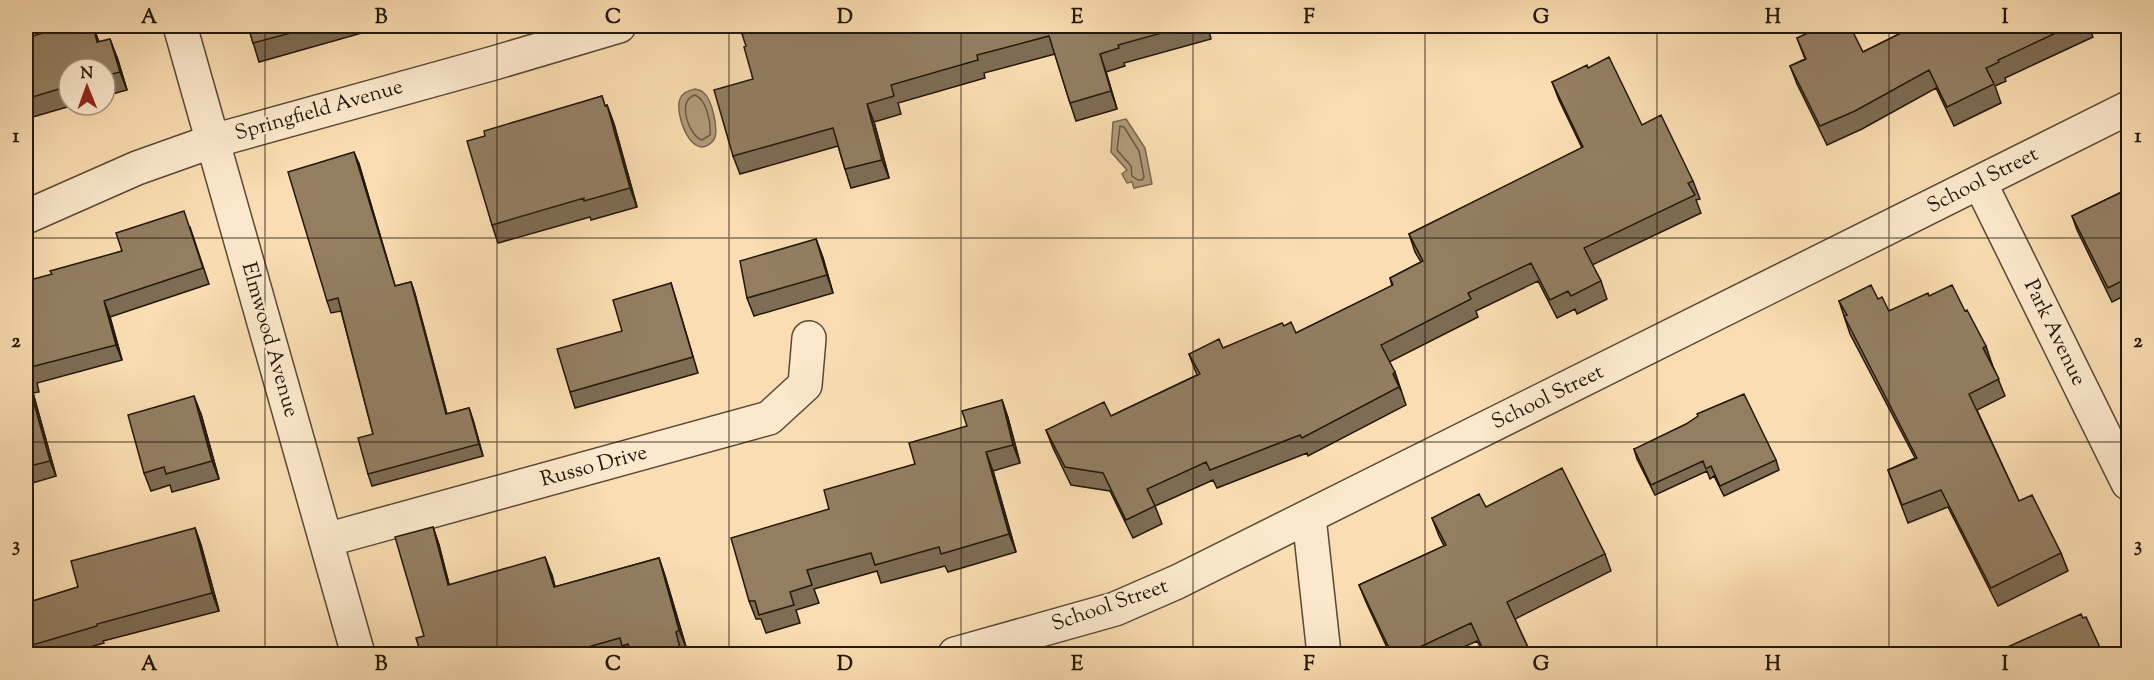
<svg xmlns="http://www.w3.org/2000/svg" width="2154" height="680" viewBox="0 0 2154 680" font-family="'Sorts Mill Goudy',serif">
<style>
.water{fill:#b19a79;stroke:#78664d;stroke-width:1.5}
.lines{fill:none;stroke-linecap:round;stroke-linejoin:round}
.shore{stroke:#6a5942;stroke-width:1.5}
.minor-casing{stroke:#594935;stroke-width:36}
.minor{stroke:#fce9cd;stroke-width:33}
.wall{fill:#7e6c54;stroke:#23180b;stroke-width:1.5}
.shaded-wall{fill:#675845;stroke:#23180b;stroke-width:1.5}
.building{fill:#937e62;stroke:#23180b;stroke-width:1.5}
.grid{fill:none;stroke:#23180b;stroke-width:1.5;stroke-opacity:0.55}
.labels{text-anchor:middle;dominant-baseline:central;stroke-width:4.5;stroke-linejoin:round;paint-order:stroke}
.street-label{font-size:21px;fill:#23180b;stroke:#fce9cd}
.neatline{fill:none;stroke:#23180b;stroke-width:2}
.grid-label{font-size:20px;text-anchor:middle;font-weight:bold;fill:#23180b}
</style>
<rect width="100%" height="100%" fill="#faddb2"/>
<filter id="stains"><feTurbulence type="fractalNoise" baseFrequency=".00333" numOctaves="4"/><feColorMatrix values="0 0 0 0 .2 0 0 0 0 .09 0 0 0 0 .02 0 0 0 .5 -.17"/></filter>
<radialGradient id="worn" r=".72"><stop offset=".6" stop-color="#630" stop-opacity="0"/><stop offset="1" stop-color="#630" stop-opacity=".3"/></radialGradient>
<path class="water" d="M695,89C698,90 701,90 703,92C712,99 720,132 713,141C692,164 674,113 680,99C683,92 688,91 695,89Z
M1126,119L1145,148L1152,184L1134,188L1132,182L1127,183L1122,174L1127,170L1111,152L1113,122Z"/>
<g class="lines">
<path class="shore" d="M695,95C707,100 711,123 710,135L702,140C689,136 676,100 695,95Z
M1120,126L1124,127L1139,151L1144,177L1142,180H1138L1132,176L1131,166L1117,150Z"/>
<defs>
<path id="minor" d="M180,26L358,654
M1980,183L2128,483
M26,217L137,168L213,141L494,63L619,26
M1309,517L1324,654
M326,540L769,418L805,385L809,338
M955,654L1115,609L1177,582L2128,108"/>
</defs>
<use href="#minor" class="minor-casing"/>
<use href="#minor" class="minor"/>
</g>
<path class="wall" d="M68,26H93L99,42L117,57L127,90L105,96V69H69V105H74L26,119V38Z
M248,26H368L369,31L259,62Z
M771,26H1208L1211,39L1124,63L1125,66L1106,72L1117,109L1076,121L1070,103L1055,54L984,73L985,78L898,103L901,114L874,122L889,178L851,188L845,169L838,146L740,174L733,156L753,79L746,46Z
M1915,26H2089L2093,37L2005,78L2006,81L1995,86L2001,103L1954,126L1936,88L1862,129L1827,145L1797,84L1790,66L1805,59L1797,38L1863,52Z
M1588,68L1642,125L1693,181L1700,199L1696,200L1701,213L1592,265L1601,281L1607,299L1577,314L1575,309L1557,318L1538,281L1476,311L1478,317L1389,362L1401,390L1406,405L1308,456L1307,453L1217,488L1213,480L1155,506L1162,524L1133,538L1110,491L1071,485L1053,448L1046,430L1111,416L1197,375L1189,354L1223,348L1284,326L1296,333L1392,286L1390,278L1421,262L1415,252L1409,234L1582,148L1559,100L1552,82Z
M602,96L605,106L607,105L614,124L637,207L591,220L590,217L498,243L492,225L485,136Z
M359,164L395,286L411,282L415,294L447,414L469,408L473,420L483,456L372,486L368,474L373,434L341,311L331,313L327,301Z
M2128,189V294L2112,302L2077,230L2072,216Z
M190,227L209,284L110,317L122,360L37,383L39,392L33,393L56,476L26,485V287L32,285L52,274L122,251Z
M816,239L823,258L833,293L754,316L747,298Z
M671,283L676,299L698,373L575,408L570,392L622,331Z
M1929,296L1992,364L2005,396L1977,410L2019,501L2061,553L2068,571L1998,606L1948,507L1908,523L1888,470L1915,458L1850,334L1839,301L1878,299L1889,311Z
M1002,400L1008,418L1020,463L993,471L1016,552L948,572L945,566L881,583L877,571L814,589L819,603L796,610L800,623L766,633L761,619H756L749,601L829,509L915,464Z
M201,414L219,479L172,492L170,485L151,491L144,473Z
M1634,449L1776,460L1779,470L1724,496L1714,476L1710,479L1707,471L1655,495L1637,459Z
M1486,507L1605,554L1611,571L1515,619L1531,654H1484L1477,641L1448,654H1390L1366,602L1359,585L1444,546L1439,536L1432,518Z
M433,527L439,545L449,585L552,575L555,587L659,558L665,576L686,647L682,650L683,654H421L424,636Z
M195,528L201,545L219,611L103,641L104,643L67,654H26V603L78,587Z"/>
<path class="shaded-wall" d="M93,26L97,37L104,61L97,42Z
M110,39L117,57L127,90L120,72Z
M1100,54L1106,72L1117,109L1111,91Z
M867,104L874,122L889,178L882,160Z
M607,105L614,124L637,207L630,188Z
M354,152L359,164L399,299L395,286Z
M816,239L823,258L833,293L827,275Z
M411,282L415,294L450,426L446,414Z
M104,301L110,317L122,360L116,345Z
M1986,346L1992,364L1990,365L1983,348Z
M1395,372L1401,390V391L1393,374Z
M27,378L33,393L56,476L50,461Z
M194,396L201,414L219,479L212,461Z
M1002,400L1008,418L1020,463L1013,445Z
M469,408L473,420L483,456L479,444Z
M986,452L993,471L1016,552L1009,534Z
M433,527L439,545L454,603L448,585Z
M195,528L201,545L219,611L212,593Z
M545,557L552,575L560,605L554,587Z
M659,558L665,576L686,647L679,630Z"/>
<path class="building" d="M68,26H93L97,42L110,39L120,72L105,76V69H69V86L26,99V38Z
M248,26H317L253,43Z
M771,26H1187L1118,45L1119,48L1100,54L1111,91L1070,103L1049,36L977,55L978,60L891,85L894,96L867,104L882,160L845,169L833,128L733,156L714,90L753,79L744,47L746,46L742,34Z
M1823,26H1850L1863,52L1915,26H2071L1998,60L1999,62L1986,68L1994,84L1947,107L1929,70L1855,111L1820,126L1790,66L1806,59L1797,38Z
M1609,57L1642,125L1661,115L1693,181L1688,183L1695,195L1584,248L1601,281L1571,296L1568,291L1550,300L1531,263L1468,293L1471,299L1381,345L1395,372L1393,374L1399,387L1302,438L1300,435L1210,470L1206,462L1147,489L1155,506L1126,520L1103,473L1065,467L1046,430L1104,402L1111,416L1200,374L1189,354L1219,339L1223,348L1282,323L1284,326L1291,322L1296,333L1393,285L1390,278L1423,261L1409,234L1583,147L1552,82L1587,65L1588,68Z
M602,96L605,106L607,105L630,188L584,201V198L492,225L467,141L485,136L484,131Z
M354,152L395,286L411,282L446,414L469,408L479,444L368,474L358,438L373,434L338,298L327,301L288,172Z
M2128,189V278L2108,288L2072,216Z
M184,211L203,268L104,301L116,345L31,367L33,376L27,378L50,461L26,467V287L32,285L30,280L52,274L50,271L122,251L116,233Z
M816,239L827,275L747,298L740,261Z
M671,283L693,357L570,392L557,349L622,331L613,300Z
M1871,285L1878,299L1882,297L1889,311L1928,293L1929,296L1952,285L1965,311L1967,310L1986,346L1983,348L1999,379L1969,394L2019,501L2032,495L2061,553L1991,588L1941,490L1902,505L1888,470L1917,458L1844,316L1847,315L1839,301Z
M1744,394L1776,460L1720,486L1711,466L1706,469L1703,461L1651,485L1634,449L1686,424L1698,416L1697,414Z
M194,396L212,461L166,474L164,467L144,473L128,415Z
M1002,400L1013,445L986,452L1009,534L941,554L939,547L875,565L871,553L807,570L812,585L790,592L794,605L759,615L755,601H749L731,538L829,509L824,490L915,464L909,443L967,426L962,411Z
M1562,468L1605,554L1507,602L1531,654H1485L1471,623L1405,654H1392L1359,585L1446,545L1432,518L1479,494L1486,507Z
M433,527L448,585L545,557L554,587L659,558L679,630L676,632L680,648L656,654H631L628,644L622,646L620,638L563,654H421L416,638L424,636L395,537Z
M195,528L212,593L97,624V626L29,646L31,653L26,654V603L78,587L71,561Z
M2081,614L2083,618L2086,617L2103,654H1992Z"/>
<path class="grid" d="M265,26V654M497,26V654M729,26V654M961,26V654M1193,26V654M1425,26V654M1657,26V654M1889,26V654M26,238H2128M26,442H2128"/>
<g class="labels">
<g class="street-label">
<text transform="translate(319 111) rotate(-16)">Springfield Avenue</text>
<text transform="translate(1983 181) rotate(-27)">School Street</text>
<text transform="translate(2054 333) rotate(64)">Park Avenue</text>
<text transform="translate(269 340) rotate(74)">Elmwood Avenue</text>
<text transform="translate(1548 398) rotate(-26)">School Street</text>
<text transform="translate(594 467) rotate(-15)">Russo Drive</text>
<text transform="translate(1110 606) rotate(-19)">School Street</text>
</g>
</g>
<rect width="2154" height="680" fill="none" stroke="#faddb2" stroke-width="66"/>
<g transform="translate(87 87) rotate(359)"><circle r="28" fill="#fce9cd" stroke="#a5957f" stroke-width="1.5"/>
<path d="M0-4.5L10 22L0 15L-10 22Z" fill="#8f2418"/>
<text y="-9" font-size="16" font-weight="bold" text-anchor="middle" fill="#23180b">N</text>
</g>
<rect x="33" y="33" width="2088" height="614" class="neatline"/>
<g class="grid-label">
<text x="149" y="23">A</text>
<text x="381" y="23">B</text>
<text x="613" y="23">C</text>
<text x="845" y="23">D</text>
<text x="1077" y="23">E</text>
<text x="1309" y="23">F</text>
<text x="1541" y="23">G</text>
<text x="1773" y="23">H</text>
<text x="2005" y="23">I</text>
<text x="16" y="142">1</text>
<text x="2138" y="142">1</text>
<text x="16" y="347">2</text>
<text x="2138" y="347">2</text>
<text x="16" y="551">3</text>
<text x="2138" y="551">3</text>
<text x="149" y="670">A</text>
<text x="381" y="670">B</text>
<text x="613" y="670">C</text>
<text x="845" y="670">D</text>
<text x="1077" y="670">E</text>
<text x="1309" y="670">F</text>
<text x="1541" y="670">G</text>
<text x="1773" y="670">H</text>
<text x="2005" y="670">I</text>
</g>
<rect width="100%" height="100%" filter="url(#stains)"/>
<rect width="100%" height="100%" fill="url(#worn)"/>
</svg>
